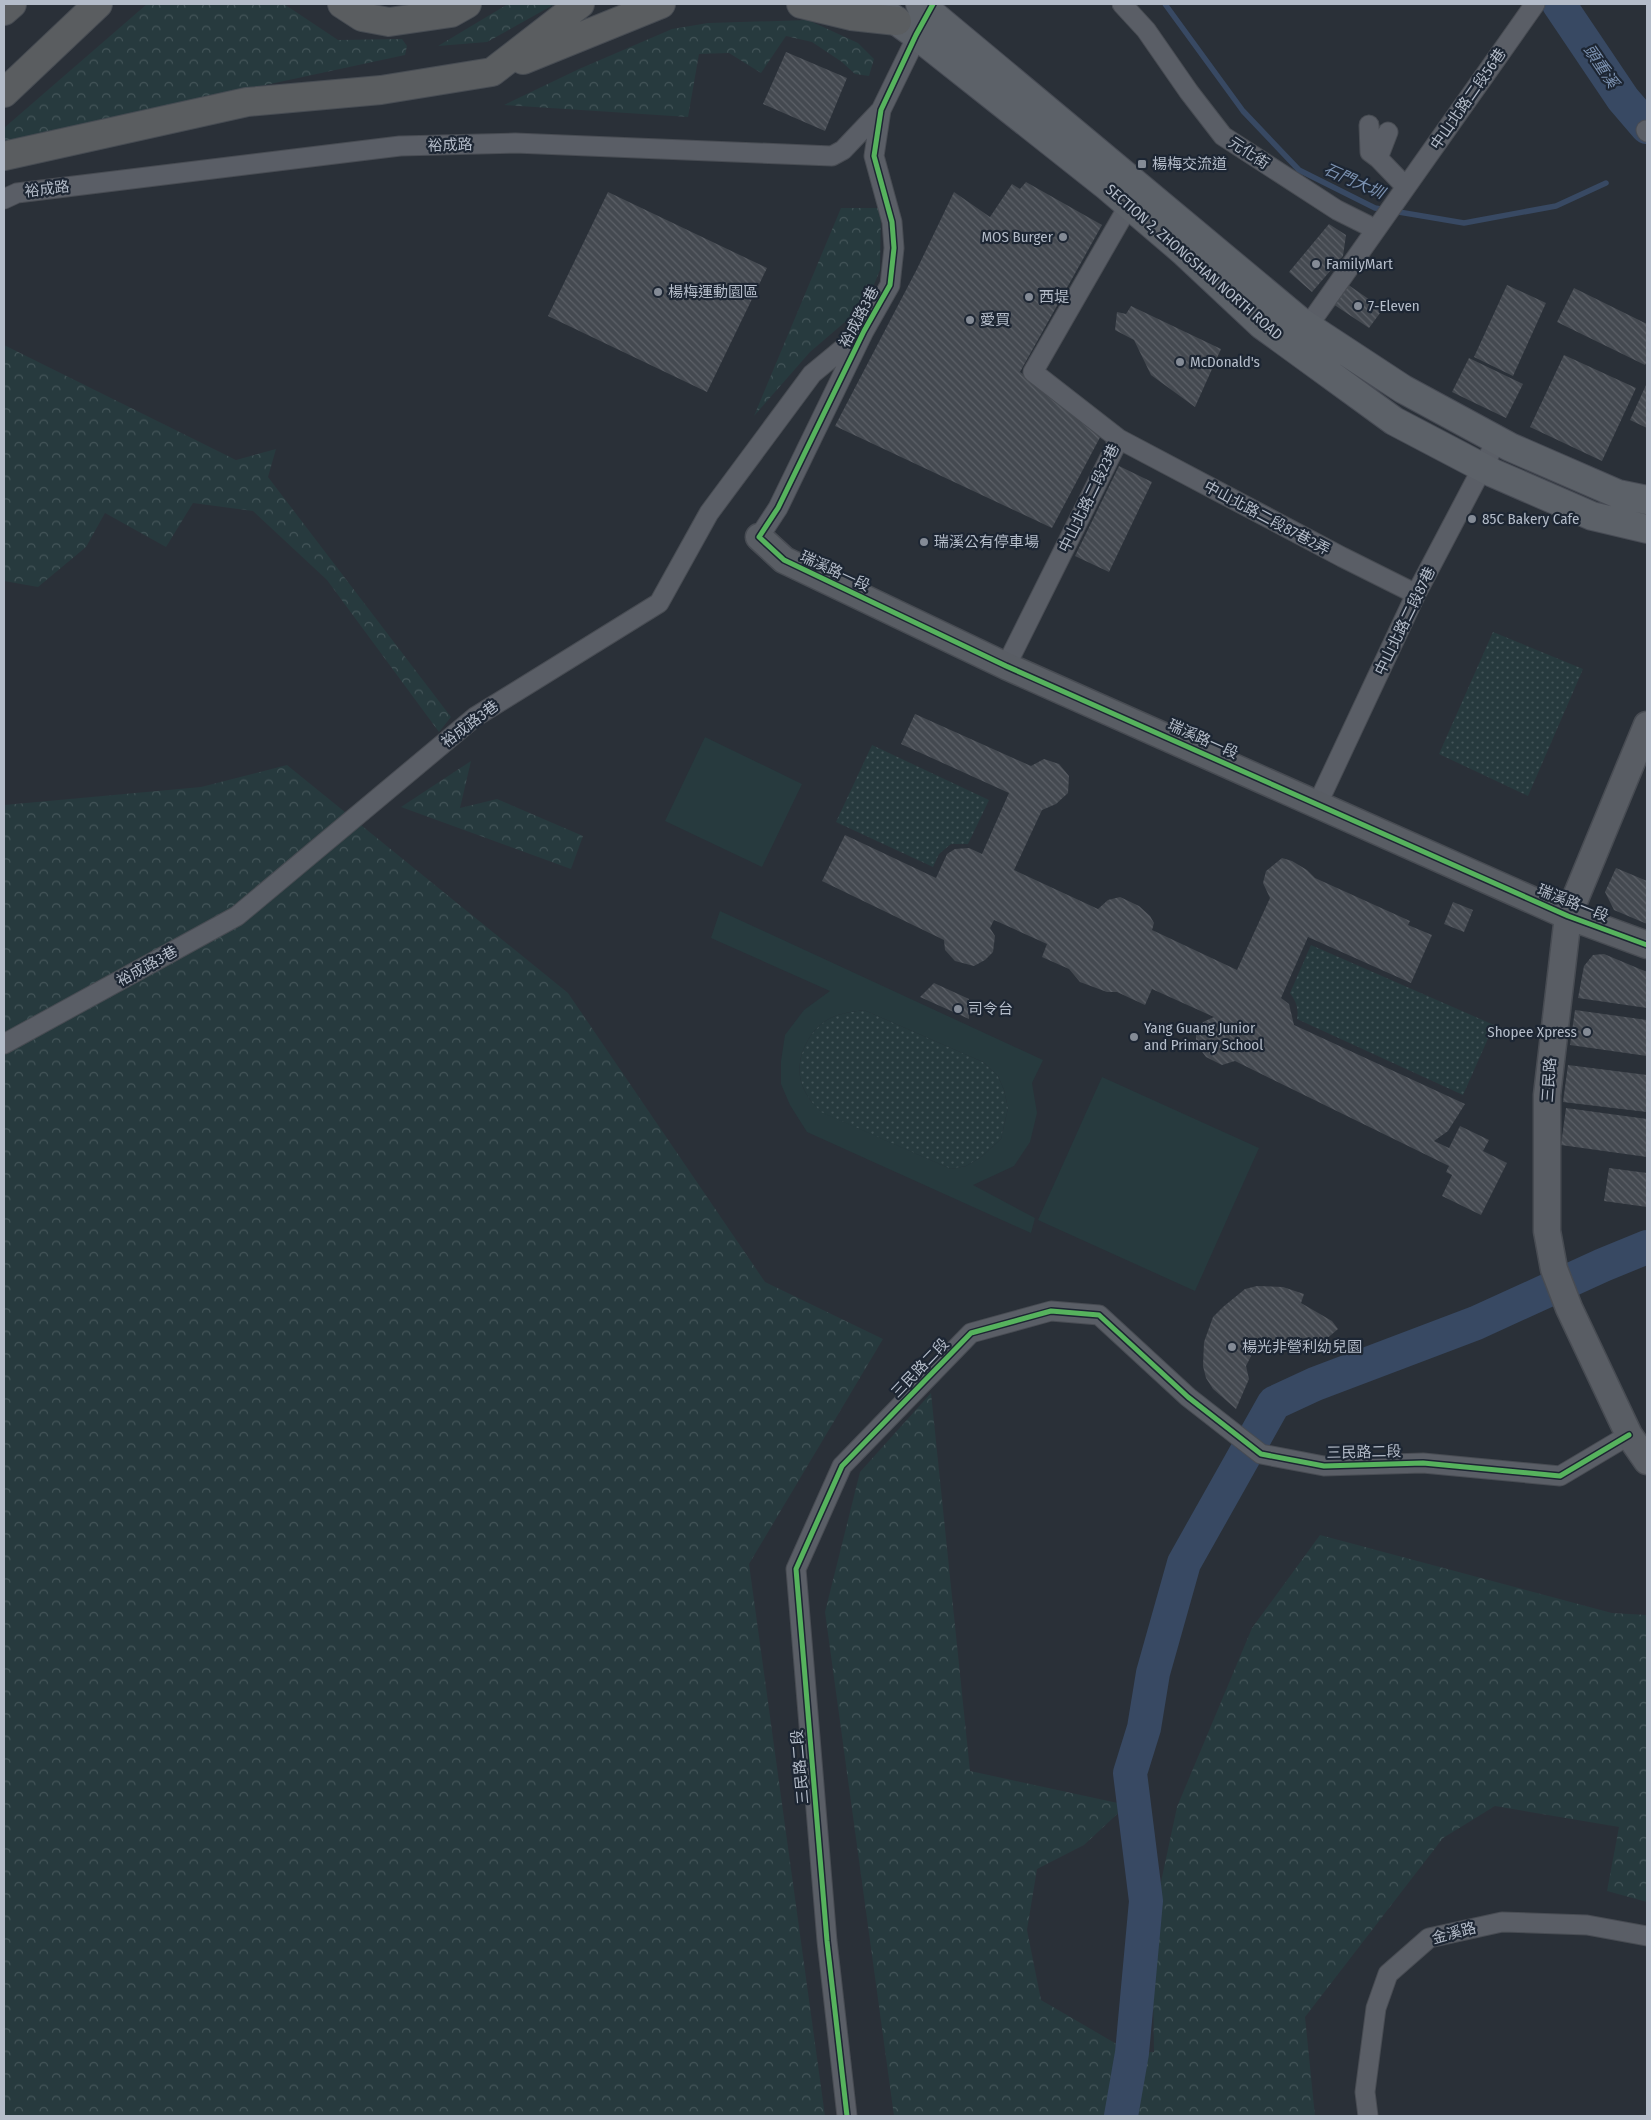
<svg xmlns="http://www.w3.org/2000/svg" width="1651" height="2120" viewBox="0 0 1651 2120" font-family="'Fira Sans Condensed','Noto Sans TC',sans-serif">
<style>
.grass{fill:url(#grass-dots)}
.forest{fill:url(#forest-crowns)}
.pitch{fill:#273a3e;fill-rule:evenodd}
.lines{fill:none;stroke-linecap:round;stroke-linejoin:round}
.stream{stroke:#384963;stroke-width:5.5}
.river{stroke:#384963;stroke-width:34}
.building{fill:url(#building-back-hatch)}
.street-casing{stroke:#484c53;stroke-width:21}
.secondary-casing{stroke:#484c53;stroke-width:29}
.primary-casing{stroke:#484c55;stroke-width:30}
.highway-casing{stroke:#474c53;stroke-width:30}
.street{stroke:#5a5e66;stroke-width:19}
.secondary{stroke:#595d64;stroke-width:26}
.primary{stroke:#5c6168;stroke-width:28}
.highway{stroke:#5a5d60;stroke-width:28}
.cycleway-casing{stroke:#1d2633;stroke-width:8}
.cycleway{stroke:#56b35d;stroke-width:5}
.poi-dot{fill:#848b96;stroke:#1d2633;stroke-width:2}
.labels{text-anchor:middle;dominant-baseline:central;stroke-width:4.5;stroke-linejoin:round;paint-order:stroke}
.street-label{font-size:15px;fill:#b4bcc9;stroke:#1d2633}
.poi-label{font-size:15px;fill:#b4bcc9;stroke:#1d2633;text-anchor:start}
.water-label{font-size:16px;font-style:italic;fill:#7c92b1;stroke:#1d2633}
</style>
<defs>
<pattern id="grass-dots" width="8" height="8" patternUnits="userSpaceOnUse" patternTransform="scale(1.25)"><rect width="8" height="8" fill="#273a3e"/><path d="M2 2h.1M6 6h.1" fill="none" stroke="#445559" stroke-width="1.8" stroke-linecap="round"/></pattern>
<pattern id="forest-crowns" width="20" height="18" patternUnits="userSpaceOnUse" patternTransform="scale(1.25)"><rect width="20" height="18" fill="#273a3e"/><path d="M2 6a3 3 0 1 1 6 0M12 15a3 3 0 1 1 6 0" fill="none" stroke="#445559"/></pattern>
<pattern id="building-back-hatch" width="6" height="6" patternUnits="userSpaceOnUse" patternTransform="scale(1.25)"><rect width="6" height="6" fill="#444950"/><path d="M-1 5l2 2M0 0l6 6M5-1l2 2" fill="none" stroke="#5d6168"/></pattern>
</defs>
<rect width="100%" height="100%" fill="#2a3038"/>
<path class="grass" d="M1493,632L1583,669L1528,796L1439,754Z
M872,745L989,800L968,844H951L939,854L933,867L836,822Z
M1311,945L1494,1025L1463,1095L1297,1019C1299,1009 1296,1001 1290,993Z
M864,1010L983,1062L998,1076L1004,1090L1008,1108L1001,1139L980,1158L966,1166L951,1169L821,1113C814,1105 807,1097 803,1087C793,1064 806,1033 827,1020C838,1013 852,1012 864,1010Z"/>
<path class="forest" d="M147,4H284L338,40L402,39L407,46L405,55L4,141V128Z
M508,4H555L487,42L438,46Z
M808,20L858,43L874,59L869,76L855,74L842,62L812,42L786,36L761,73L729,53L699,54L688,117L504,105L579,69L672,29L708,23Z
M841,208H881L880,270L866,304L810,352L754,416Z
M4,345L236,460L276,449L268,477L451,717L439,732L327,580L253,511L193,503L166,547L105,513L86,547L38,587L4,581Z
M471,761L460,808L497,799L583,836L571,869L401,807Z
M287,765L568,993L765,1282L883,1339L749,1564L825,2116H4V805L201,787Z
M931,1393L970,1771L1127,1805L1084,1845L1037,1869L1027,1930L1041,2000L1132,2053L1154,2052L1152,1924L1177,1807L1252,1628L1320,1535L1612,1613L1647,1615V1902L1607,1891L1619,1827L1495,1806L1443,1838L1305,2017L1315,2116H894L825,1612L860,1472Z"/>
<path class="pitch" d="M705,737L802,784L762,867L665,821Z
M720,911L1043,1060L1032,1083L1037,1113L1030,1142L1014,1166L973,1185L1035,1218L1031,1233L807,1132L790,1105L781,1084V1061L785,1035L804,1010L830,991L711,938ZM864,1010L983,1062L998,1076L1004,1090L1008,1108L1001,1139L980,1158L966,1166L951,1169L821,1112C814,1105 807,1097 803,1087C793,1064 806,1033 827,1020C838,1013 852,1012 864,1010Z
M1102,1077L1259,1148L1195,1291L1038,1220Z"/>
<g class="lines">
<path class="stream" d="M1165,4L1243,111L1299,170L1375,208L1464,223L1556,206L1606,183"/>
<path class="river" d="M1559,4L1623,99L1647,127
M1121,2116L1132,2053L1146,1901L1130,1773L1144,1728L1153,1673L1184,1563L1274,1403L1315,1384L1476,1323L1603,1265L1647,1247"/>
</g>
<path class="building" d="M786,52L847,78L825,131L763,104Z
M1026,182L1102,225L1020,372L1105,428L1052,528L835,426L917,269L954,192L990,217L1012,184L1020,189Z
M608,192L767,268L707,392L548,316Z
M1329,224L1346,235L1343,256L1312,292L1289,272Z
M1347,284L1383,309L1369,328L1333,304Z
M1507,285L1546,303L1513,376L1474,357Z
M1574,288L1647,324V361L1645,365L1557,322Z
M1131,306L1221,349L1195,407L1151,375L1134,340L1115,330L1117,312L1126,314Z
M1564,355L1636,388L1602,461L1530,427Z
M1469,358L1523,384L1506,418L1452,392Z
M1647,383V428L1630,420Z
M1119,466L1152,482L1109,572L1075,556Z
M915,714L1031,766L1044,759L1059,764L1069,776L1068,793L1056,804L1042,810L1014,870L1098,909L1108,900L1120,897L1139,906L1150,916L1154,923L1152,930L1237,970L1270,898L1263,883L1266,871L1282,858L1292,861L1307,870L1315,878L1410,921L1408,925L1432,935L1411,983L1308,937L1281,998L1289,1004L1294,1025L1465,1104L1448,1131L1434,1141L1449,1148L1460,1126L1489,1140L1483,1151L1507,1163L1481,1215L1442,1196L1452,1175L1446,1172L1449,1166L1235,1061L1222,1065L1206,1057L1196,1044V1032L1203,1022L1214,1017L1152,989L1145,1005L1117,992H1107L1080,982L1069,969L1042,957L1047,944L994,920L990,928L995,936L993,952L985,960L974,966L955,961L945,950L944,940L822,881L845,835L936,878L947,854L955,849L969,848L982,854L1009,793L901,744Z
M1616,868L1647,881V924L1614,910L1605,892Z
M1453,902L1473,910L1464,932L1444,924Z
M1604,954L1647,972V1008L1578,998L1584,966L1593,955Z
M934,983L969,999V1019L920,997Z
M1575,1010L1647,1020V1056L1570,1045Z
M1568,1065L1647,1075V1112L1563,1102Z
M1566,1108L1647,1119V1157L1561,1145Z
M1609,1168L1647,1173V1207L1604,1201Z
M1257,1286L1283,1287L1304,1294L1301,1303L1332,1321L1338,1329L1310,1353L1277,1343L1263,1346L1252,1354L1246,1366L1249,1379L1236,1409L1213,1389L1206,1378L1203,1366L1204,1342L1213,1317L1223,1307L1245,1289Z"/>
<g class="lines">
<defs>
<path id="street" d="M1122,4L1146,30L1189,92L1223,136L1337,210L1367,225
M1369,125L1370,152L1378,158
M1646,130L1647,132
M1388,132L1378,158L1406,187
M4,199L17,193L400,146L515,143L832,156L843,150L881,110
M1129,205L1033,372L1119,439L1342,557L1416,594
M1308,326L1535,4
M759,537L778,508L864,331L890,285L894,248L892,222L874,156L881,110L922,26
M1006,666L1119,439
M1317,805L1416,594L1497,440
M4,1044L237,916L475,717L659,603L709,513L812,374L864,331
M847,2116L827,1941L796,1569L842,1466L971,1333L1051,1311L1099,1315L1188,1397L1261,1454L1324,1466L1423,1463L1560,1476L1629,1435
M1368,2116L1365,2092L1376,2008L1388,1974L1429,1938L1502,1922L1587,1925L1647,1936"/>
<path id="secondary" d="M759,537L784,560L1006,666L1568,916L1647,945
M1647,725L1568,916L1547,1095V1231L1554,1269L1569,1308L1629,1435L1647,1461"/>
<path id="primary" d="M873,4L916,35L1108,187L1183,251L1262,325L1394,421L1493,473L1592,516L1647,529
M920,4L1301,322L1403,389L1510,447L1618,494L1647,500"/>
<path id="highway" d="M342,4L362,17L389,22L451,13L467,4
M801,4L851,16L897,21
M4,11L12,4
M523,60L661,4
M4,93L98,4
M4,156L247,102L381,90L492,72L580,4"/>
</defs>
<use href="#street" class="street-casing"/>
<use href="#secondary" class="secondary-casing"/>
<use href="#primary" class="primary-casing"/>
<use href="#highway" class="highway-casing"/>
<use href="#street" class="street"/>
<use href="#secondary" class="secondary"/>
<use href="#primary" class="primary"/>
<use href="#highway" class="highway"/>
<defs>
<path id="cycleway" d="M933,4L916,35L881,110L874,156L892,222L894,248L890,285L864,331L778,508L759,537L784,560L1006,666L1568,916L1647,945
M847,2116L827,1941L796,1569L842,1466L971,1333L1051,1311L1099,1315L1188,1397L1261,1454L1324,1466L1423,1463L1560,1476L1629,1435"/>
</defs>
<use href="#cycleway" class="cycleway-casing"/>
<use href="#cycleway" class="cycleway"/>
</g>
<g class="poi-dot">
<rect x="1137" y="159" width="10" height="10" rx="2.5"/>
<circle cx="1063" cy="237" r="5"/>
<circle cx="1316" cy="264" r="5"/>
<circle cx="658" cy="292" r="5"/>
<circle cx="1029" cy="297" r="5"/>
<circle cx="1358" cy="306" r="5"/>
<circle cx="970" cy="320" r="5"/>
<circle cx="1180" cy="362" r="5"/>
<circle cx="1472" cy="519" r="5"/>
<circle cx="924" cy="542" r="5"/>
<circle cx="958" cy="1009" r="5"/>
<circle cx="1587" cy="1032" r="5"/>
<circle cx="1134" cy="1037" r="5"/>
<circle cx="1232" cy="1347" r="5"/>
</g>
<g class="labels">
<g class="street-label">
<text transform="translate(1468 99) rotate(-55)">中山北路二段56巷</text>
<text transform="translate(450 145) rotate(-2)">裕成路</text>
<text transform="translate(1249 153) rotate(33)">元化街</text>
<text transform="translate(47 189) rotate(-7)">裕成路</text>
<text transform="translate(1194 262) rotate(41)">SECTION 2, ZHONGSHAN NORTH ROAD</text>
<text transform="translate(859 317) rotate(-62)">裕成路3巷</text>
<text transform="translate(1089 498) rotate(-64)">中山北路二段23巷</text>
<text transform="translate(1267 518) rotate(28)">中山北路二段87巷2弄</text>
<text transform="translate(835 571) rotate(25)">瑞溪路一段</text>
<text transform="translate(1405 621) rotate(-64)">中山北路二段87巷</text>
<text transform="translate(470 724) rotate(-37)">裕成路3巷</text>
<text transform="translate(1203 739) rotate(24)">瑞溪路一段</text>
<text transform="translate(1573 903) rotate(22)">瑞溪路一段</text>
<text transform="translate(147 966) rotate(-29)">裕成路3巷</text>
<text transform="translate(1549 1080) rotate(-86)">三民路</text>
<text transform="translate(920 1368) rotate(-46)">三民路二段</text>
<text transform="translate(1364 1452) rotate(-1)">三民路二段</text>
<text transform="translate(800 1767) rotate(-95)">三民路二段</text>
<text transform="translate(1454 1933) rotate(-15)">金溪路</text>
</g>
<g class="poi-label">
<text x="1152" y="164">楊梅交流道</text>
<text x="1053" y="237" text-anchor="end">MOS Burger</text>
<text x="1326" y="264">FamilyMart</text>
<text x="668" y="292">楊梅運動園區</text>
<text x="1039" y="297">西堤</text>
<text x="1368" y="306">7-Eleven</text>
<text x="980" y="320">愛買</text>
<text x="1190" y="362">McDonald's</text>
<text x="1482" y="519">85C Bakery Cafe</text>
<text x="934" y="542">瑞溪公有停車場</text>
<text x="968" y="1009">司令台</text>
<text x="1144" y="1028">Yang Guang Junior<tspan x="1144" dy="17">and Primary School</tspan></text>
<text x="1577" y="1032" text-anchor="end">Shopee Xpress</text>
<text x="1242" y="1347">楊光非營利幼兒園</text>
</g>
<g class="water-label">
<text transform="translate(1601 66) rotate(56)">頭重溪</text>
<text transform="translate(1354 181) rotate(24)">石門大圳</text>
</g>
</g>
<rect width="1651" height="2120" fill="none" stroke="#b4bcc9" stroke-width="10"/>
</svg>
